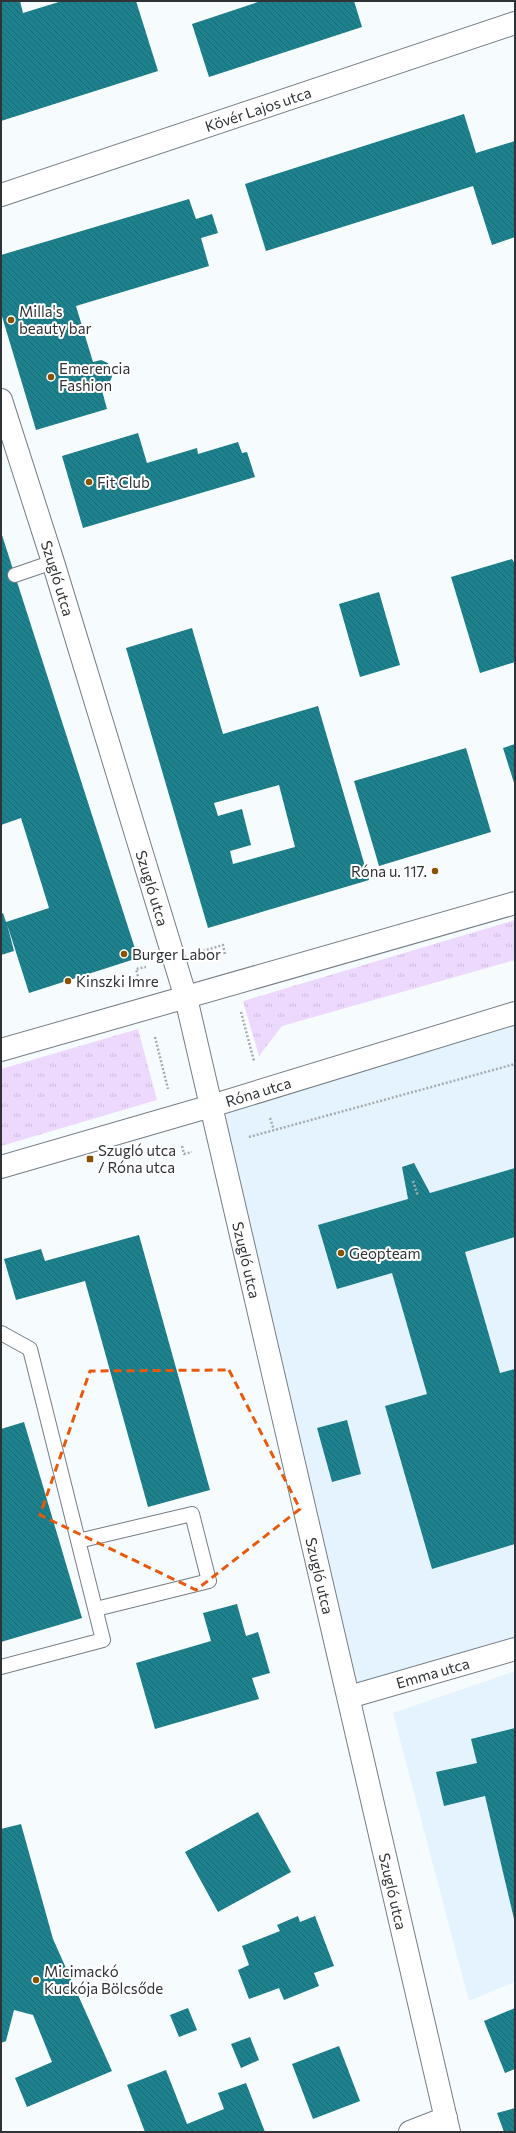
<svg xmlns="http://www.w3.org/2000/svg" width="516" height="2133" viewBox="0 0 516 2133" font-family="Commissioner,sans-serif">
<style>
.built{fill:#e5f3fe}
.grass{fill:url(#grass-tufts)}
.building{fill:url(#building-back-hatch);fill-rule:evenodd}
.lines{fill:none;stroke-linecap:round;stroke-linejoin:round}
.lane-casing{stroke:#757e86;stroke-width:16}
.street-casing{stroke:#757e86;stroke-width:24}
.secondary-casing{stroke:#757e86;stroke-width:24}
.path{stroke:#a6abae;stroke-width:2.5;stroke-dasharray:2 2;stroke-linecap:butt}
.lane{stroke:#fff;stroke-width:14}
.street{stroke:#fff;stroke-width:22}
.secondary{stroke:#fff;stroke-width:22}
.marked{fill:none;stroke:#e8590c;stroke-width:3;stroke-dasharray:8 5;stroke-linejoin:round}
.poi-dot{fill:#885200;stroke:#fff;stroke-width:1.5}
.labels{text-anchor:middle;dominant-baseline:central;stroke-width:4;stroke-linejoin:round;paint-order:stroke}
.street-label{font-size:15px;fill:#2f3336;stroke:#fff}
.poi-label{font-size:15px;fill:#2f3336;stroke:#fff;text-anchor:start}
</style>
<defs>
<pattern id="grass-tufts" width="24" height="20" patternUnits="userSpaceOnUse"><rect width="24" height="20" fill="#eed9fe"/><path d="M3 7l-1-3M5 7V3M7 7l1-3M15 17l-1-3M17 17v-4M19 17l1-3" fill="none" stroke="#ccbbda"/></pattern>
<pattern id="building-back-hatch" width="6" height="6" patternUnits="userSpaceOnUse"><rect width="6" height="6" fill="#1e828e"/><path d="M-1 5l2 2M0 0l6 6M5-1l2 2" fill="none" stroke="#1b6b75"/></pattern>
</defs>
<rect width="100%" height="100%" fill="#f6fbfe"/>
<path class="built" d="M515,1020V1644L352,1692L218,1109Z
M515,1671V1982L469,2001L393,1713Z"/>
<path class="grass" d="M515,920V960L282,1026L259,1056L243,1001Z
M138,1029L157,1100L1,1146V1069Z"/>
<path class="building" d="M1,1H20L23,13L62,1H136L158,71L1,121Z
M261,1H354L362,27L209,77L192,24Z
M464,114L476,153L515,141V237L492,245L473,186L266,251L245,184Z
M189,199L196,219L212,214L218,233L201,238L209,266L76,306L93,362L101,360L108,363L112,377L108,385L101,387L107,409L36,430L1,313V255Z
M138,433L147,463L197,448L198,454L238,442L242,453L247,452L255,477L83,528L62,456Z
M1,532L138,958L29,993L7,924L14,951L1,955V914L3,913L6,922L49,908L21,818L1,825Z
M512,559L515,564V662L480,673L451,577Z
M379,592L400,665L360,677L339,604Z
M192,628L223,734L318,706L369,880L208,928L126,648ZM279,785L295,847L233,864L230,851L251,845L242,809L218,816L214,803Z
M515,744V786L503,748Z
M466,748L491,832L379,866L354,781Z
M414,1163L430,1193L515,1168V1237L465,1252L500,1373L515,1369V1544L432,1569L385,1406L427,1394L392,1273L337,1289L318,1225L408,1199L402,1167Z
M139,1235L210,1490L148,1507L85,1281L16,1300L4,1259L41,1249L45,1261Z
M347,1420L361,1474L332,1482L317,1428Z
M24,1422L82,1618L1,1642V1429Z
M237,1604L246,1636L258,1632L270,1673L252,1678L259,1699L155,1729L136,1663L211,1641L203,1613Z
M515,1728V1919H514L485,1796L444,1806L436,1772L477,1763L471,1739Z
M258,1812L291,1872L218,1912L185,1852Z
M21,1824L53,1939L112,2071L27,2107L15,2078L52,2062L33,2015L14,2010L6,2041L1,2043V1829Z
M298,1916L300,1922L315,1916L334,1966L314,1973L319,1986L284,2000L279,1988L249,1999L238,1970L249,1965L242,1946L280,1931L277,1925Z
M188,2008L197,2030L179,2037L170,2015Z
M515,2008V2069L505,2073L484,2021Z
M250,2037L259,2060L241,2068L231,2044Z
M339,2046L360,2101L313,2119L292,2064Z
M166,2070L187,2124L224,2109L218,2093L246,2083L265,2132H145L127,2085Z
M515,2108V2132H504L497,2113Z"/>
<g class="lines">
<defs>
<path id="lane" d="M15,575L53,562
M1,1333L30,1349L103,1640L1,1667
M78,1541L192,1514L209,1581L96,1609"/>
<g id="street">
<path id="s1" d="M1,195L515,23"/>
<path id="s2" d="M186,998L449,2132"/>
<path id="s3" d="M349,1697L515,1649"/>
<path d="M410,2132L446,2118"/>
</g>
<g id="secondary">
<path id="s4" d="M1,400L53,562L186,998"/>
<path d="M1,1050L515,903"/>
<path id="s5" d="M1,1167L211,1106L515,1013"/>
</g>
</defs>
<use href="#lane" class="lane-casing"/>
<use href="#street" class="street-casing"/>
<use href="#secondary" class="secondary-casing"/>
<path class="path" d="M203,951L223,945L225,955
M139,980L136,969L146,967
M241,1012L254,1061
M155,1037L168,1089
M270,1118L274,1130
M249,1137L515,1064
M182,1146L184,1154L192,1152
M413,1181L418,1196"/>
<use href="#lane" class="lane"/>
<use href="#street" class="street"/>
<use href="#secondary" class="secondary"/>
</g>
<path class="marked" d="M229,1370L300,1509L196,1590L40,1515L90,1371Z"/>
<g class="poi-dot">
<circle cx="11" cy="320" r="4"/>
<circle cx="51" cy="377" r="4"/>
<circle cx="89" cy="482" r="4"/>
<circle cx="435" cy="871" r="4"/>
<circle cx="124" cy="954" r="4"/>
<circle cx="68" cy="981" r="4"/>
<rect x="86" y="1155" width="8" height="8" rx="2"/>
<circle cx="341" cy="1253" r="4"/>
<circle cx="36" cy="1980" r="4"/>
</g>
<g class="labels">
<g class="street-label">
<text stroke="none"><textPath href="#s1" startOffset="271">Kövér Lajos utca</textPath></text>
<text stroke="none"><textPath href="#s4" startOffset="187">Szugló utca</textPath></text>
<text stroke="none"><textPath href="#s4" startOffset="511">Szugló utca</textPath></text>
<text stroke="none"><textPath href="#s5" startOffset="268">Róna utca</textPath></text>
<text stroke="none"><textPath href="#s2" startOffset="269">Szugló utca</textPath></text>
<text stroke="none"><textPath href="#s2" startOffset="593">Szugló utca</textPath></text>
<text stroke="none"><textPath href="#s3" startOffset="87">Emma utca</textPath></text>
<text stroke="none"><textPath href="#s2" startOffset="917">Szugló utca</textPath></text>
</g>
<g class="poi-label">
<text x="19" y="311">Milla's<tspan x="19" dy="17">beauty bar</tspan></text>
<text x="59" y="368">Emerencia<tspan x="59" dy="17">Fashion</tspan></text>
<text x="97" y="482">Fit Club</text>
<text x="427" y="871" text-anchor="end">Róna u. 117.</text>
<text x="132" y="954">Burger Labor</text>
<text x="76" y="981">Kinszki Imre</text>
<text x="98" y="1150">Szugló utca<tspan x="98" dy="17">/ Róna utca</tspan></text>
<text x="349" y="1253">Geopteam</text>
<text x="44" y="1971">Micimackó<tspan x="44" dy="17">Kuckója Bölcsőde</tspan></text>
</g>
</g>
<rect width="516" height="2133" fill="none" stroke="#2f3336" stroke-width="4"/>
</svg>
